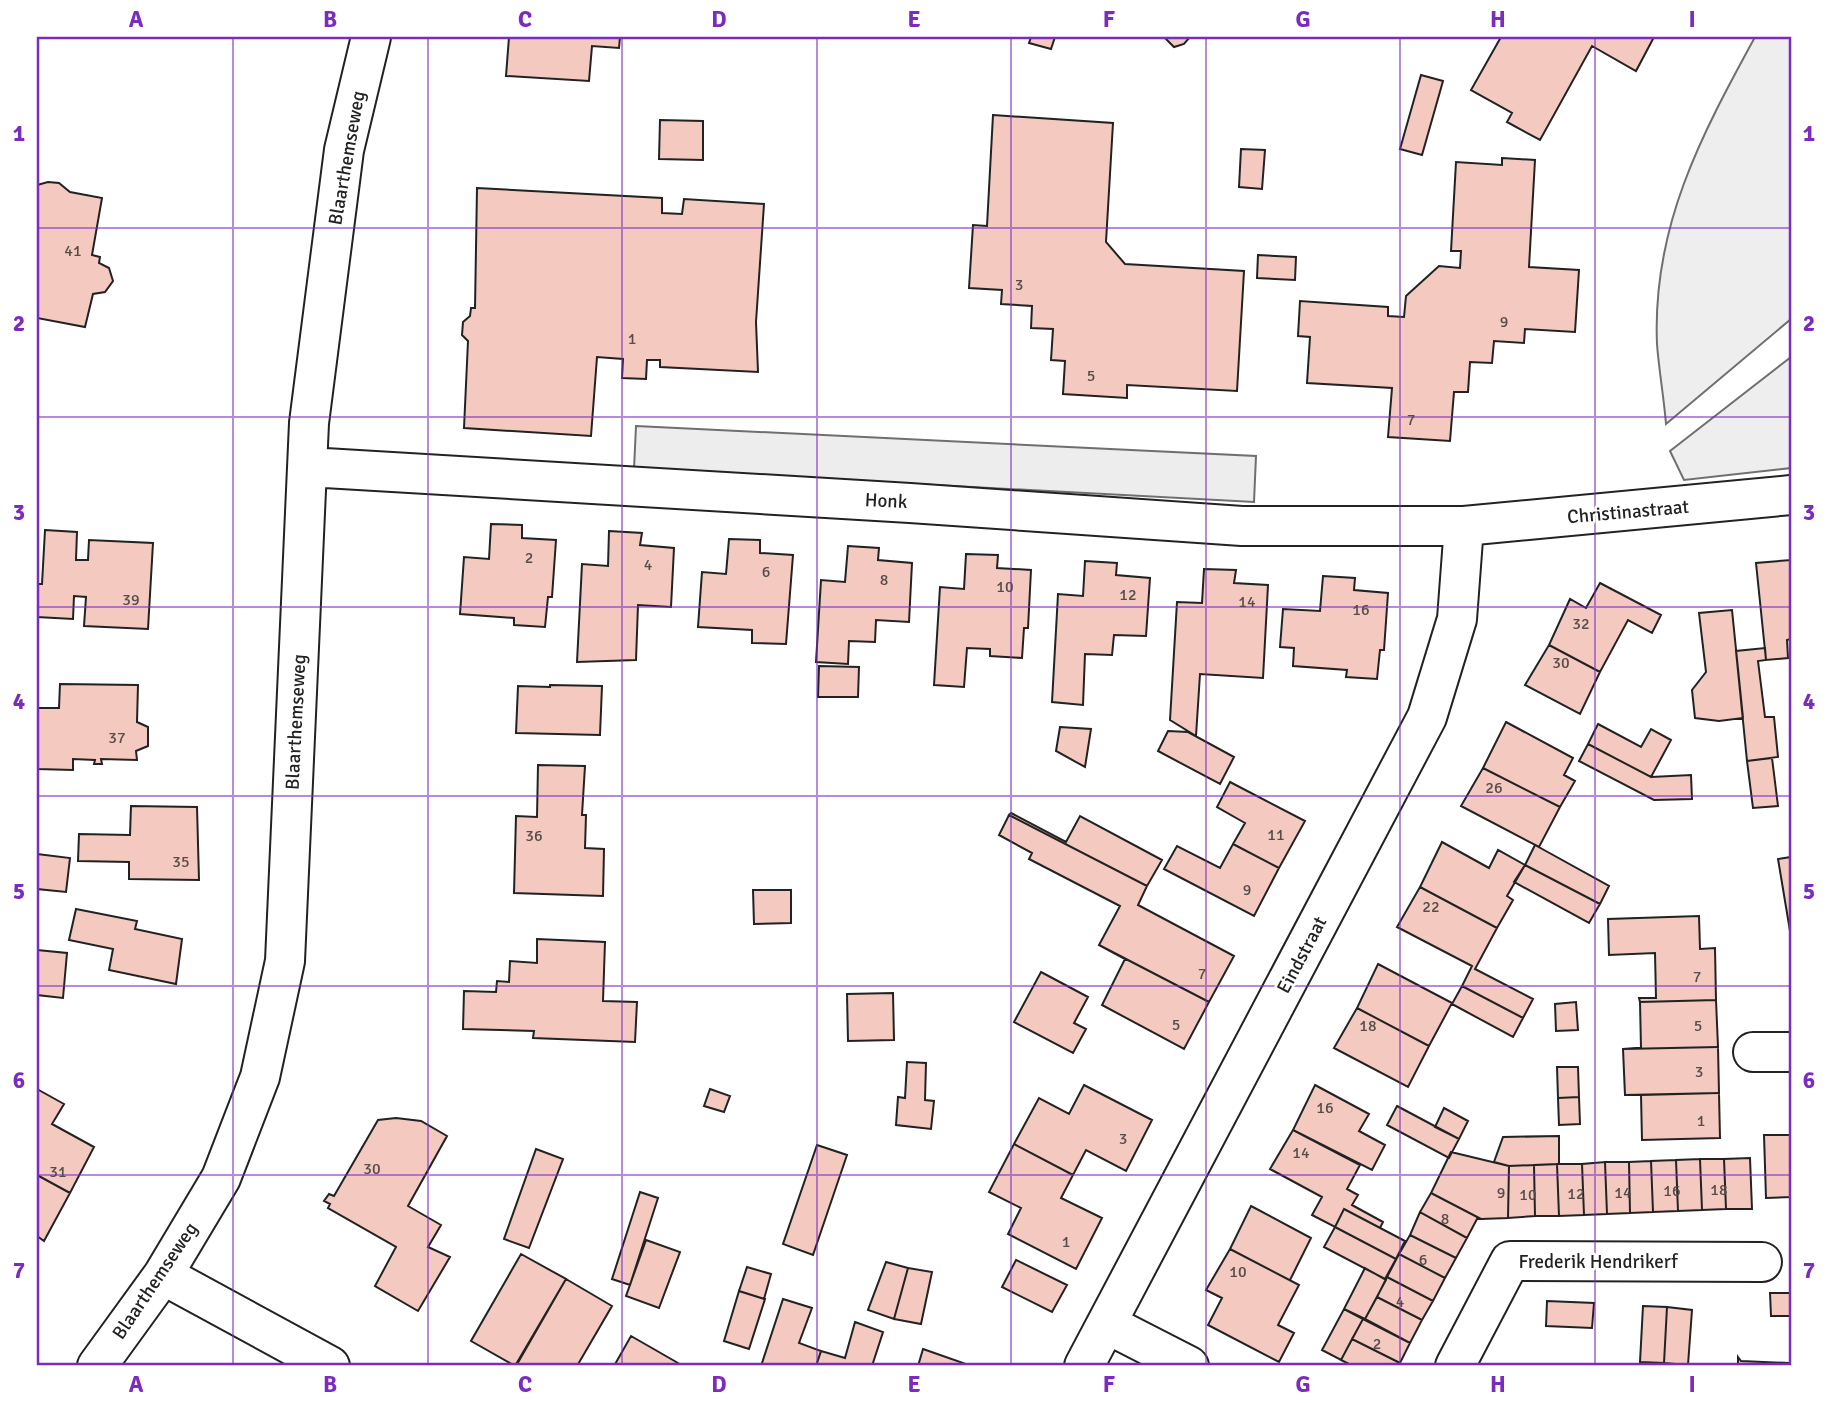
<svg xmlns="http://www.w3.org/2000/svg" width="1828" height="1403" viewBox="0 0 1828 1403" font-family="Signika,sans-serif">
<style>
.green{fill:#eee;stroke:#6f6f6f;stroke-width:2}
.parking{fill:#ededed;stroke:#6f6f6f;stroke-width:2}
.building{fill:#f3c9c0;stroke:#222;stroke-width:2}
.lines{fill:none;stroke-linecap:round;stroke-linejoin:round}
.minor-casing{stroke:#222;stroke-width:42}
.minor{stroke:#fff;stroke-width:38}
.grid{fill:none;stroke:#7b2cbf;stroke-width:2;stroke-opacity:0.55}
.labels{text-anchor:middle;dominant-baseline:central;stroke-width:5;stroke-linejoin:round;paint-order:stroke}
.number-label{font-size:16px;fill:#564c4a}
.street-label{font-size:19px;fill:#222;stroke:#fff}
.neatline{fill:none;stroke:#7b2cbf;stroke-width:2.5}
.grid-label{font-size:23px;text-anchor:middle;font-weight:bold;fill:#7b2cbf}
</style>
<rect width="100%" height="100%" fill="#fff"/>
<path class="green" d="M1755,37H1791V319L1666,424C1664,398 1659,371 1657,344C1652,227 1701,136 1755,37Z
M1791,357V468L1684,480L1670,451Z"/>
<path class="parking" d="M636,426L1256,456L1254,502L634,469Z"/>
<path class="building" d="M509,37H620L619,48L592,46L589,81L506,76Z
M1031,37H1055L1051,49L1029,43Z
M1164,37H1190L1184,44L1174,47Z
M1501,37H1654L1636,71L1592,46L1540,140L1507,122L1512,113L1471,90Z
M1421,75L1443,81L1422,155L1400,149Z
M993,115L1113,123L1106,242L1125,264L1244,271L1237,391L1127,385V398L1063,394L1065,361L1051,360L1053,329L1031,328L1032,306L1001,304L1002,290L969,288L973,225L987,226Z
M660,120L703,121V160L659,159Z
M1241,149L1265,150L1262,189L1239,187Z
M1502,158L1535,160L1529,267L1579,270L1575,332L1525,329L1524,343L1494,341L1492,363L1470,362L1468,392H1454L1450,441L1388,437L1392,388L1307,383L1310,337L1298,336L1300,301L1388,307V316L1404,317L1406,296L1439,266L1460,268L1461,251H1451L1456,162L1502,165Z
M48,182L59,183L70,192L102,198L92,255L100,257L99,263L109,268L113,281L105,292L93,294L85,327L37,318V185Z
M477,188L662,198V213L682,214L684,199L764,204L756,322L758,372L660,367V360H647L646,379L622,378L623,359L597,357L591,436L464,428L468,341L462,335L463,322L470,316L471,308H475Z
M1258,255L1296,257L1295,280L1257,278Z
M491,524L522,525V538L556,540L552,597H548L545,627L514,625V618L460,614L464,557L489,559Z
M45,530L77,532L76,560H88L89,540L153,543L148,629L84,626L86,597L74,596L73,619L37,617V584H42Z
M609,531L642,533L640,545L674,548L671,607L638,605L636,660L577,662L582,564L608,566Z
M729,539L760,540V553L793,555L786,644L752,643V630L698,627L702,572L726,574Z
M848,546L879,548L878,560L912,563L909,622L876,620L875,642L849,641L848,664L816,662L821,580L845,582Z
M966,554L998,555L997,568L1031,570L1028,628H1024L1022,658L990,656V649L967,648L964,687L934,685L940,587L964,589Z
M1791,560V639L1787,640L1788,658L1766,660L1756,563Z
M1085,561L1117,563L1116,575L1150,578L1146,636L1114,635L1112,655L1085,654L1083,705L1052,702L1058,594L1083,596Z
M1204,569L1236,570L1234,583L1268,585L1263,678L1200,674L1196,736L1170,720L1177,602L1202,603Z
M1323,576L1355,578L1354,590L1388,593L1384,650H1380L1377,679L1346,677L1347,670L1293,666L1294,648L1280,647L1283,609L1320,611Z
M1600,583L1661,615L1652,633L1628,620L1600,672L1549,645L1570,599L1586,608Z
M1732,610L1743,718L1719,721L1695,718L1692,690L1706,672L1699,613Z
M1549,645L1600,672L1580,714L1525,685Z
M1765,648L1766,660L1758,661L1765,717H1774L1778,757L1747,761L1736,651Z
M819,666L859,667L858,697H818Z
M60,684L138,685L137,722L148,727V746L136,751L137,760L101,759L102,764H94L95,760L73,759V770L37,769V708H59Z
M550,685L602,686L600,735L516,733L518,686L550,687Z
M1506,722L1573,758L1564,775L1575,781L1560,807L1483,768Z
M1598,724L1641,747L1651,729L1671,740L1651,777L1588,744Z
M1060,727L1091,729L1085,767L1056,751Z
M1168,731L1188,732L1234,757L1220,784L1158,751Z
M1588,744L1651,777L1691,775L1692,799L1654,800L1579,761Z
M1772,758L1778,806L1753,808L1747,761Z
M538,765L585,766L582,815H586L585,848L604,849L603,896L514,893L516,816L537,817Z
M1483,768L1560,807L1539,847L1461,806Z
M1230,782L1305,821L1279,868L1233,844L1245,823L1217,807Z
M131,806L197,807L199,880L129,879V862L78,861L79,834L130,835Z
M1011,813L1066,842L1080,816L1162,860L1147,886L1009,815Z
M1009,815L1147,886L1138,905L1234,956L1209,1002L1099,945L1120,906L1029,859L1032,853L999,835Z
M1442,842L1489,868L1498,850L1525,865L1507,896L1513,900L1497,928L1420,887Z
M1233,844L1279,868L1254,916L1164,869L1177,846L1220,868Z
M1535,845L1609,886L1600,904L1525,865Z
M37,854L70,858L66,892L37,889Z
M1791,857V937L1778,859Z
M1525,865L1600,904L1589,923L1514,882Z
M1420,887L1497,928L1475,969L1533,999L1523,1018L1462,986L1472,966L1397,927Z
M753,890H791V923L754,924Z
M76,909L137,921L135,929L182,939L176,984L109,970L113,949L69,940Z
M1699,916L1700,949L1715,948L1716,1000L1640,1002L1639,998H1656L1655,953L1609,955L1608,919Z
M537,939L605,942L603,1001L637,1002L635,1042L533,1038L534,1031L463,1029L464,991L496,992L497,981L509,982L510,961L537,963Z
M1099,945L1209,1002L1184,1049L1102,1005L1125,959Z
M37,950L67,953L63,998L37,995Z
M1378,964L1452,1003L1429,1046L1357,1008Z
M1041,972L1088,997L1074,1023L1086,1029L1073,1053L1014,1022Z
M1462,986L1523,1018L1513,1037L1452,1004Z
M893,993L894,1040L848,1041L847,994Z
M1716,1000L1718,1047L1623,1049L1641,1048L1640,1002Z
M1576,1002L1578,1030L1556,1031L1555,1004Z
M1357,1008L1429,1046L1408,1087L1334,1048Z
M1718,1047L1719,1093L1625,1095L1623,1049Z
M907,1062L926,1063L925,1100L934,1101L931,1129L896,1125L898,1097L905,1098Z
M1557,1067H1578L1579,1097L1558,1098Z
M1084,1085L1152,1120L1126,1171L1086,1150L1073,1175L1014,1144L1039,1098L1069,1114Z
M1315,1085L1369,1114L1359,1131L1385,1145L1372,1170L1293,1130Z
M37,1089L64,1104L52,1124L94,1147L70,1193L37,1175Z
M710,1089L730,1096L724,1112L704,1106Z
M1719,1093L1720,1138L1642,1140L1641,1095Z
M1579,1097L1580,1124L1559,1125L1558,1098Z
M1397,1106L1459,1139L1449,1158L1387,1125Z
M1444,1108L1468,1121L1459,1139L1435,1127Z
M396,1118L421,1121L447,1136L408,1206L441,1225L428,1247L450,1257L418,1311L375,1286L396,1247L328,1208L330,1204L324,1201L329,1194L334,1196L378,1120Z
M1293,1130L1360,1165L1347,1189L1358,1195L1352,1205L1383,1222L1380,1228L1344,1209L1335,1227L1312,1215L1322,1197L1270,1169Z
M1764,1135H1791V1197L1766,1198Z
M1559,1136V1164L1509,1166L1494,1162L1503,1137Z
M1014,1144L1073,1175L1061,1198L1102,1218L1076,1269L1008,1234L1021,1208L989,1192Z
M817,1145L847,1155L813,1255L783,1244Z
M536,1149L563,1159L529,1248L504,1239Z
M1451,1152L1509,1166L1508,1218L1481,1219L1431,1193Z
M1750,1158L1752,1209H1726L1724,1159Z
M1700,1159L1702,1210L1678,1211L1676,1160Z
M1700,1159H1724L1726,1209L1702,1210Z
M1676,1160L1678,1211L1653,1212L1651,1161Z
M1651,1161L1653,1212L1630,1213L1629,1162Z
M1605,1162L1607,1214L1584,1215L1582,1164Z
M1605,1162H1629L1630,1213L1607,1214Z
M1557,1164L1559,1216H1535L1534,1165Z
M1557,1164H1582L1584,1215L1559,1216Z
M1534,1165L1535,1216L1508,1218L1509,1166Z
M37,1175L70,1193L44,1241L37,1236Z
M640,1192L658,1198L630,1285L612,1279Z
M1431,1193L1481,1219H1477L1467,1238L1420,1212Z
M1251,1206L1311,1238L1290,1280L1299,1285L1230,1249Z
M1344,1209L1405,1241L1396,1259L1335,1227Z
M1420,1212L1467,1238L1456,1258L1410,1235Z
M1335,1227L1396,1259L1385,1279L1324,1247Z
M1410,1235L1456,1258L1445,1278L1399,1254Z
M646,1240L680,1252L659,1308L626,1296Z
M1230,1249L1299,1285L1278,1325L1294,1333L1279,1362L1208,1325L1222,1298L1206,1290Z
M521,1254L566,1279L515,1366L471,1341Z
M1399,1254L1445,1278L1433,1301L1387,1277Z
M1016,1260L1067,1285L1052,1312L1002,1287Z
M886,1262L908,1268L894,1319L868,1310Z
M747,1267L771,1274L764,1299L739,1291Z
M908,1268L932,1272L921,1324L894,1319Z
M1365,1268L1386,1280L1365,1319L1344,1309Z
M1387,1277L1433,1301L1422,1320L1377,1297Z
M566,1279L612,1306L577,1366H516Z
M739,1291L765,1299L749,1349L724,1341Z
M1770,1293H1791V1316H1771Z
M1377,1297L1422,1320L1410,1343L1365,1319Z
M783,1299L812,1308L799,1343L821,1351L816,1366H761Z
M1547,1301L1594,1303L1592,1328L1546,1326Z
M1643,1306L1667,1307L1664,1363L1640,1362Z
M1667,1307L1692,1310L1688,1365L1664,1363Z
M1344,1309L1363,1319L1341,1360L1322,1350Z
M1363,1319L1410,1343L1400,1363L1352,1339Z
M855,1322L883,1332L872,1366H816L821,1351L845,1358Z
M631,1336L678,1363L676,1366H614Z
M1352,1339L1400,1363L1398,1366H1353L1341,1360Z
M923,1349L966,1364L965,1366H918Z
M1738,1357L1741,1361L1788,1363V1366H1738Z"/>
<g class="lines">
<defs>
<path id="minor" d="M308,467L910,503L1242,526H1464L1791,495
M1753,1052H1791
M163,1275L330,1366
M1107,1324L1189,1366
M97,1366L163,1275L221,1178L260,1077L285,961L309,423L344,150L371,37
M1084,1366L1427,717L1457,619L1464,526
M1455,1366L1510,1261L1762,1262"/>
</defs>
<use href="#minor" class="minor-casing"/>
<use href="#minor" class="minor"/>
</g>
<path class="grid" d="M233,37V1366M428,37V1366M622,37V1366M817,37V1366M1011,37V1366M1206,37V1366M1400,37V1366M1595,37V1366M37,228H1791M37,417H1791M37,607H1791M37,796H1791M37,986H1791M37,1175H1791"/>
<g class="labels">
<g class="number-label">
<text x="73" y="251">41</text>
<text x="1019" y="285">3</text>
<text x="1504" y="322">9</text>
<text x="632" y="339">1</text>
<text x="1091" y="376">5</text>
<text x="1411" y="420">7</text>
<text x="529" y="558">2</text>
<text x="648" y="565">4</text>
<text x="766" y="572">6</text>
<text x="884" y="580">8</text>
<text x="1005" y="587">10</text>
<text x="1128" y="595">12</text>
<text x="131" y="600">39</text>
<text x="1247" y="602">14</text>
<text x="1361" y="610">16</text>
<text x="1581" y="624">32</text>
<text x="1561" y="663">30</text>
<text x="117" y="738">37</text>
<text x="1494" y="788">26</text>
<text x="1276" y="835">11</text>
<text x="534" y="836">36</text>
<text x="181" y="862">35</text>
<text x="1247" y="890">9</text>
<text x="1431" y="907">22</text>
<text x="1202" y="974">7</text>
<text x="1697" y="977">7</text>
<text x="1176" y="1025">5</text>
<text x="1368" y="1026">18</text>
<text x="1698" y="1026">5</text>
<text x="1699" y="1072">3</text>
<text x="1325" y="1108">16</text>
<text x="1701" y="1121">1</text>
<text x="1123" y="1139">3</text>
<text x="1301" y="1153">14</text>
<text x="372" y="1169">30</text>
<text x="58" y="1172">31</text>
<text x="1719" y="1190">18</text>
<text x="1672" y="1191">16</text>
<text x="1501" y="1193">9</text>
<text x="1623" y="1193">14</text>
<text x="1576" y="1194">12</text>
<text x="1528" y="1195">10</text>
<text x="1445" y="1219">8</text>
<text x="1066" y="1242">1</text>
<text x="1423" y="1260">6</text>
<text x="1238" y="1272">10</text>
<text x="1400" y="1302">4</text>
<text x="1377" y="1344">2</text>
</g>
<g class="street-label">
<text transform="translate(347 158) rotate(-80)">Blaarthemseweg</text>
<text transform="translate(886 501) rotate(3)">Honk</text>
<text transform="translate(1628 512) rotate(-5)">Christinastraat</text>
<text transform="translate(296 722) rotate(-87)">Blaarthemseweg</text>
<text transform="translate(1302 955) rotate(-62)">Eindstraat</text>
<text x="1598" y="1262">Frederik Hendrikerf</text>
<text transform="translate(155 1281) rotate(-56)">Blaarthemseweg</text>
</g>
</g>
<rect width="1828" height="1403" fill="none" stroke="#ffffff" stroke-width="77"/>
<rect x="38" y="38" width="1752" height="1326" class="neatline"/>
<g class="grid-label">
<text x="136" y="27">A</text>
<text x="330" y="27">B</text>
<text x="525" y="27">C</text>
<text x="719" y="27">D</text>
<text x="914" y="27">E</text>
<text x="1109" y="27">F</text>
<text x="1303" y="27">G</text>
<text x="1498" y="27">H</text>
<text x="1692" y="27">I</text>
<text x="19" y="141">1</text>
<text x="1809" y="141">1</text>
<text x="19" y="331">2</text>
<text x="1809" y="331">2</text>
<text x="19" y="520">3</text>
<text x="1809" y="520">3</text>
<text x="19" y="709">4</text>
<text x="1809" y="709">4</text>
<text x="19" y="899">5</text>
<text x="1809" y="899">5</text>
<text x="19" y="1088">6</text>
<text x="1809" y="1088">6</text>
<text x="19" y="1278">7</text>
<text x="1809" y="1278">7</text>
<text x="136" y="1392">A</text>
<text x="330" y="1392">B</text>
<text x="525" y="1392">C</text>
<text x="719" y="1392">D</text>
<text x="914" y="1392">E</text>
<text x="1109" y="1392">F</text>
<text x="1303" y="1392">G</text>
<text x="1498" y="1392">H</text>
<text x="1692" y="1392">I</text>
</g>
</svg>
